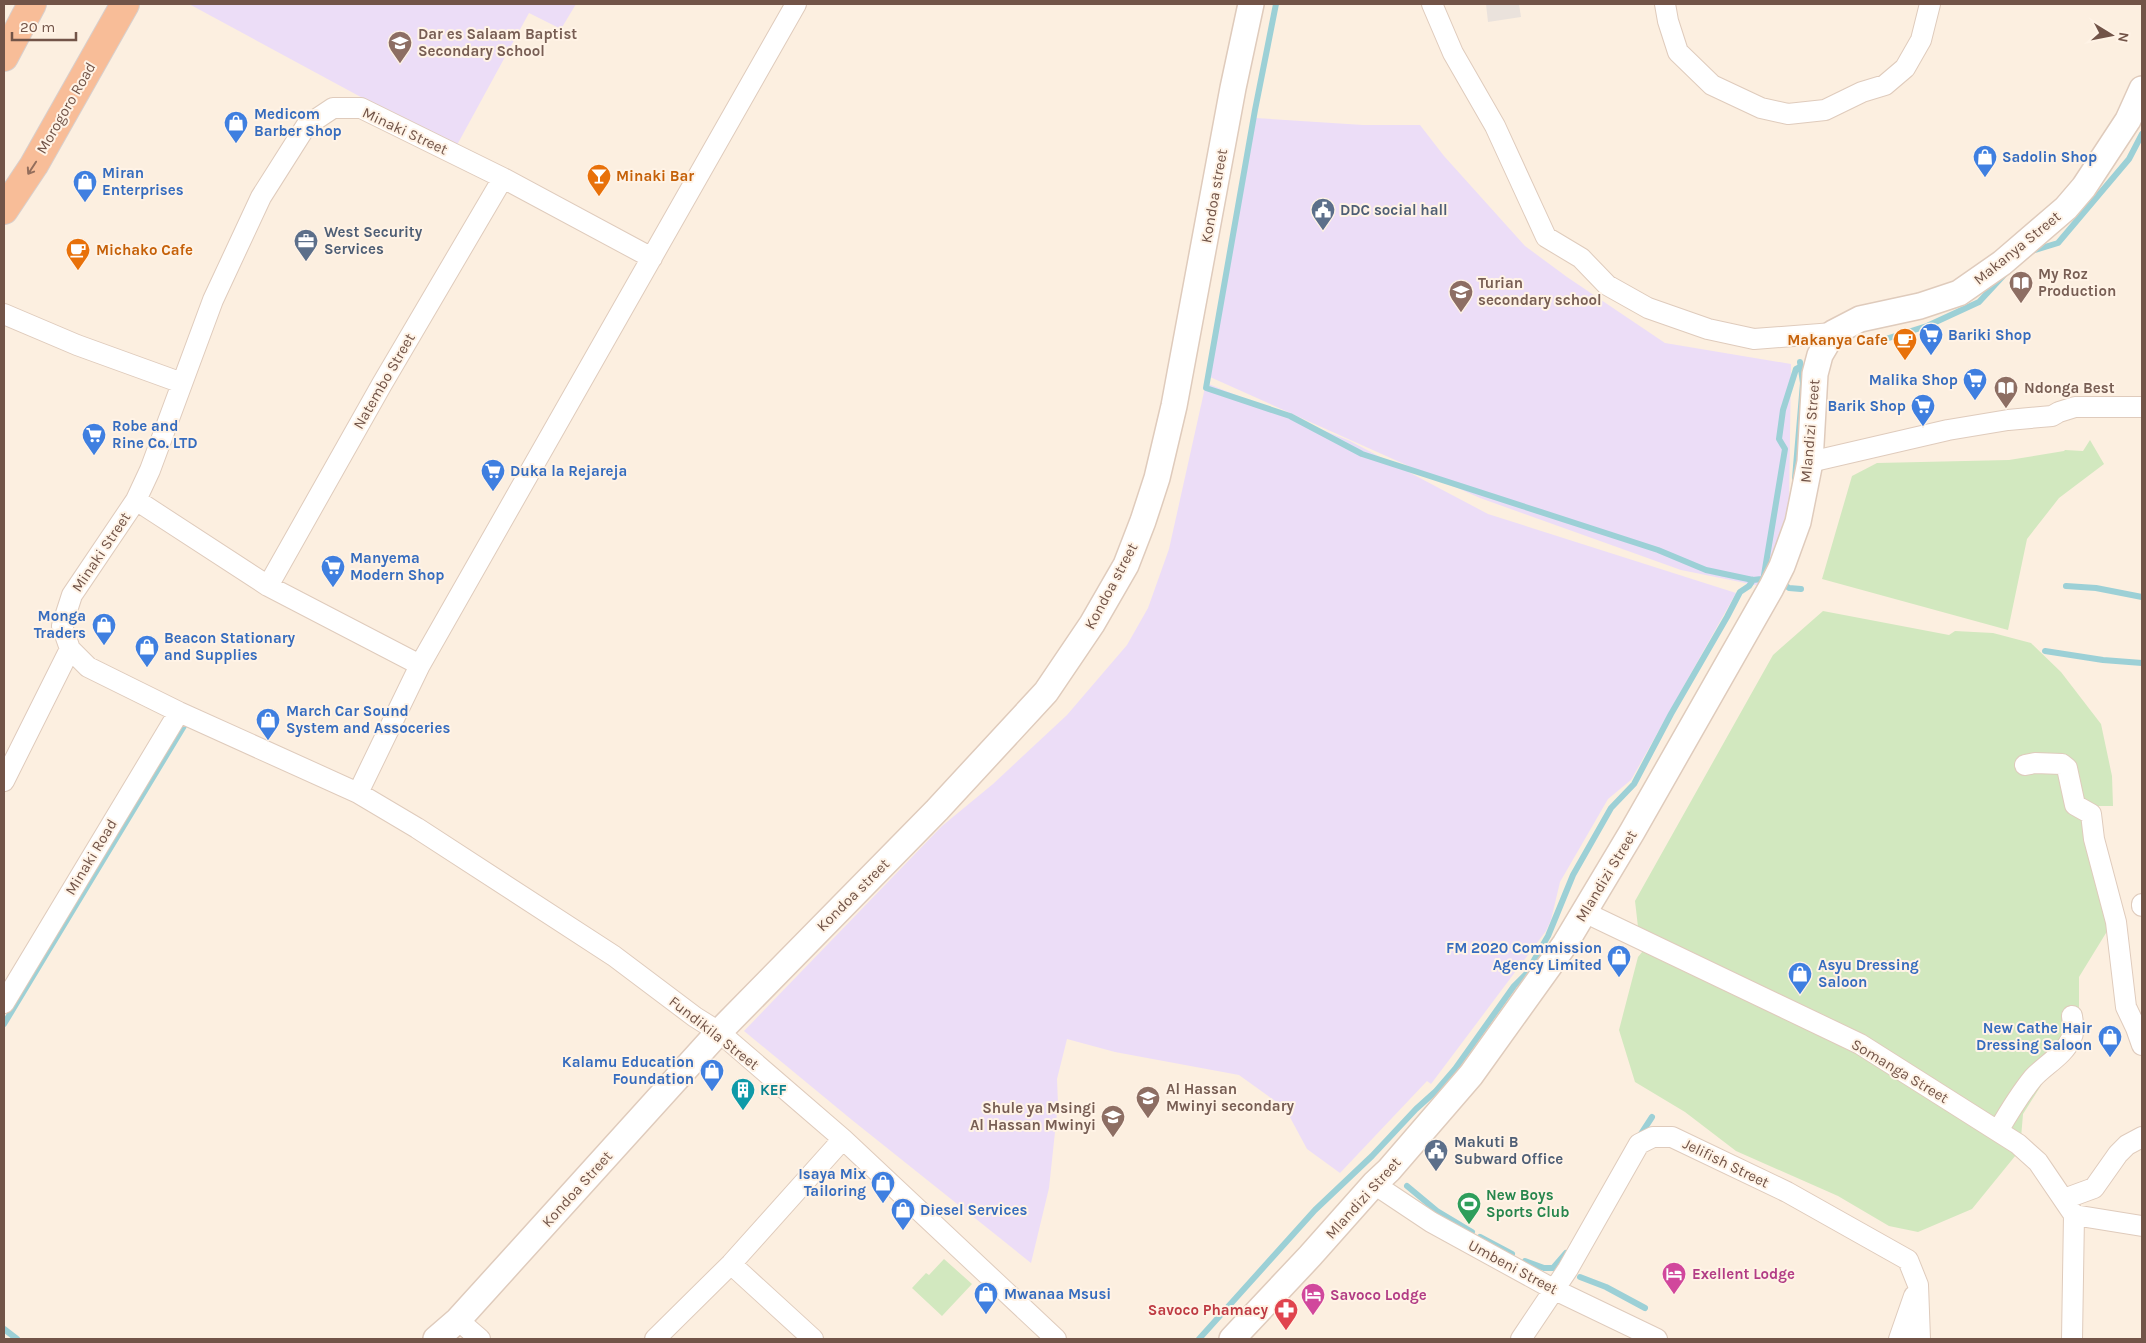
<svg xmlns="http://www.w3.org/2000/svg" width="2146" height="1343" viewBox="0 0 2146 1343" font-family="Karla,sans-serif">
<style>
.industrial{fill:#eae2dc}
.education{fill:#ecddf7}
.green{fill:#d2e8bf}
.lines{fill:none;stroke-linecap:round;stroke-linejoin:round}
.stream{stroke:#9cd0d6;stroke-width:6}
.minor-casing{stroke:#dfcbbc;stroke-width:22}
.tertiary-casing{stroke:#dfcbbc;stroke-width:28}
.trunk-casing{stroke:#d8cfcc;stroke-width:30}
.minor{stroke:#fff;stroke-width:20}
.tertiary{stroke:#fff;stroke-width:25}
.trunk{stroke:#f8bd98;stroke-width:28}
.oneway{stroke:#946e5c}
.labels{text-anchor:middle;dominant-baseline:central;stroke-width:4;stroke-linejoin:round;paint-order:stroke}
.education-label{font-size:15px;font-weight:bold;fill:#785e54;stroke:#fff3e6;text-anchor:start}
.street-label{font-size:15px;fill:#725448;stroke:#fff3e6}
.shop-label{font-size:15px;font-weight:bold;fill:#366cbe;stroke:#fff3e6;text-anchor:start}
.food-label{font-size:15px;font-weight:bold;fill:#c56008;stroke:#fff3e6;text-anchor:start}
.service-label{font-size:15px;font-weight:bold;fill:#4e5e75;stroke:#fff3e6;text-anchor:start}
.culture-label{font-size:15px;font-weight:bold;fill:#0d838f;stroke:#fff3e6;text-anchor:start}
.leisure-label{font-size:15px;font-weight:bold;fill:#27864d;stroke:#fff3e6;text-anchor:start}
.hotel-label{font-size:15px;font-weight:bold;fill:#b23c85;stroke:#fff3e6;text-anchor:start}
.health-label{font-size:15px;font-weight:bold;fill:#be3a42;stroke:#fff3e6;text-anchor:end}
</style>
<rect width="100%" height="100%" fill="#fcefe0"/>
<path class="industrial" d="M1486,4H1519L1521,17L1488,22Z"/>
<path class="education" d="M189,4H576L561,29L529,13L457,145L407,122Z
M1256,118L1363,125H1420L1444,156L1525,246L1567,277L1665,343L1791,364L1789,508L1785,591L1681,570L1480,498L1210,377Z
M1206,383L1350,441L1488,514L1736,593L1631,780L1608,799L1560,882L1551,920L1546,931L1431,1084L1427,1081L1340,1173L1307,1149L1285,1108L1239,1075L1115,1052L1067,1039L1057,1079L1058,1104L1049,1188L1031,1263L852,1120L744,1031L942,826L993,784L1067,715L1127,645L1148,608L1169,549Z"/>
<path class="green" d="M2090,440L2104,464L2059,498L2027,539L2008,630L1822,579L1852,476L1877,463L2009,460L2064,451L2065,450L2083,451Z
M1823,611L1949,635L1955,631L1993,633L2031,643L2061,672L2101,724L2112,776L2113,806H2086L2114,920L2079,977V1020L2064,1049L2023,1114L2020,1150L1972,1209L1918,1232L1889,1226L1838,1196L1736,1151L1685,1112L1635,1082L1619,1030L1638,957L1656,935L1638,927L1635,901L1773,655Z
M944,1259L972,1284L942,1316L912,1288L926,1273L929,1275Z"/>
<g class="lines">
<path class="stream" d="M1276,4L1255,110L1206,388L1290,416L1362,454L1658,550L1706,570L1753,580L1770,578
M2032,251L2058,243L2129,159L2142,134
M1873,343L1927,326L1979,302L2004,275
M1795,478L1803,383L1800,362
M1763,581L1785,449L1779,439L1783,410L1796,369L1800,367
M1780,581L1789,588L1801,589
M2066,586L2096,588L2142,597
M2045,651L2103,660L2142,663
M4,1024L184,726
M1639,1137L1652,1117
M1407,1186L1437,1211L1472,1232
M1480,1237L1512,1254
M1525,1261L1544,1268H1553L1566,1253
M1580,1277L1606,1287L1645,1308
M4,1329L17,1339
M1199,1339L1315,1210L1372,1156L1416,1109L1436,1091L1455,1069L1514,986L1526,974L1548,936L1573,875L1611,808L1634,784L1671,714L1727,617L1740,592L1749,586L1753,580"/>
<defs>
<path id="minor" d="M1432,4L1453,53L1495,126L1546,237L1581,258L1607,285L1648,308L1708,329L1754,339L1833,333
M1665,4L1668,21L1678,52L1712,85L1761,108L1788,114L1825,110L1862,92L1885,85L1905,68L1921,40L1930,4
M652,258L503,178L361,108H333L306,126L261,197L213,300L150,470L136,500L72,595L62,626L70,649L88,667L179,712L358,793L417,828L614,956L695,1017L719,1032L843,1139L1056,1339
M4,314L77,345L182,383
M1810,462L1948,430L2008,420L2052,416L2059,412L2075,407H2142
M136,500L268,586L420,665
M268,586L382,384L503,178
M2025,765L2035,763L2062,764L2067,768L2075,805L2091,814L2094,839L2116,922L2126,1007L2136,1028L2142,1045
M4,781L70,649
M358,793L420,665L796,4
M2142,904V906
M1584,912L1860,1044L2018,1144L2038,1162L2074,1215L2072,1339
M4,1003L179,712
M1998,1131C2009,1112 2020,1094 2033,1078C2045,1065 2064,1055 2071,1039C2075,1031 2073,1024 2072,1016
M1374,1184L1431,1222L1553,1289L1657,1339
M2064,1199L2094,1188L2118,1154L2127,1145L2142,1137
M2074,1215L2142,1226
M731,1264L813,1339
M458,1320L480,1339
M655,1339L731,1264L843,1139
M1521,1339L1568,1269L1639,1144L1653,1137H1672L1787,1192L1908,1260L1918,1285L1920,1339
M1899,1339L1914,1296"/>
<path id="tertiary" d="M436,1339L458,1320L716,1035L937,810L1046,692L1092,624L1126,565L1143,521L1157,478L1174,406L1233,88L1251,4
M1232,1339L1310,1256L1374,1184L1389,1170L1471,1075L1565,944L1632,832L1771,588L1782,566L1798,522L1810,462L1815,374L1820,355L1833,333L1860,319L1920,306L1959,293L2002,263L2066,208L2084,187L2128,120L2142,89"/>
<path id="trunk" d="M4,57L32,4
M4,210L34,165L125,4"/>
</defs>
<use href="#minor" class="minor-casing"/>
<use href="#tertiary" class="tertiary-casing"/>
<use href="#trunk" class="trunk-casing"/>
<use href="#minor" class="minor"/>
<use href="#tertiary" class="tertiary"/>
<use href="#trunk" class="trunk"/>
</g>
<defs><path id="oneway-shaft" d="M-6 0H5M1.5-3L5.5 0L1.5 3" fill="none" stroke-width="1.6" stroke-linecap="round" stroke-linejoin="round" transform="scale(1.25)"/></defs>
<use class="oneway" href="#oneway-shaft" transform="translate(32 168) rotate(123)"/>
<defs>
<symbol id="school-pin" viewBox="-11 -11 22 30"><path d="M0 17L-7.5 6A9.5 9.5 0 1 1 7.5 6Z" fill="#8d6e63" stroke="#fff3e6"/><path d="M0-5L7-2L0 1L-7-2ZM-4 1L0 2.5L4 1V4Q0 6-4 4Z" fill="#fff"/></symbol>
<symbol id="shop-pin" viewBox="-11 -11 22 30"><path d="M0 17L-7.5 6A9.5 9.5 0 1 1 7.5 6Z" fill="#3f7fe0" stroke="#fff3e6"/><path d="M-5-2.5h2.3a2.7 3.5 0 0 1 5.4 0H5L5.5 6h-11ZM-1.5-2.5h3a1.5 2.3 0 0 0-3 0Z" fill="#fff"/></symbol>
<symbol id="bar-pin" viewBox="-11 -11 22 30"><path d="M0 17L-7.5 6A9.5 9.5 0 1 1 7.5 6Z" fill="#e8710a" stroke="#fff3e6"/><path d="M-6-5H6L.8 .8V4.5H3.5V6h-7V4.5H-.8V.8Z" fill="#fff"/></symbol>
<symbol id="civic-pin" viewBox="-11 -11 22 30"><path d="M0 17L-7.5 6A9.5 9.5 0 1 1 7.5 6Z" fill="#5c6f8a" stroke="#fff3e6"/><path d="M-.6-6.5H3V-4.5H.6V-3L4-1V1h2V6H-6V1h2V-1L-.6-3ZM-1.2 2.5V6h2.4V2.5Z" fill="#fff"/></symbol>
<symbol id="office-pin" viewBox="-11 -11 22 30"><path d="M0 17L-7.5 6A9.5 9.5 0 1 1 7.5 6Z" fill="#5c6f8a" stroke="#fff3e6"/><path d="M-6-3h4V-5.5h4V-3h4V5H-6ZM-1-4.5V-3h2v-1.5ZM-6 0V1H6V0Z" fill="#fff"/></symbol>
<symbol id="cafe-pin" viewBox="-11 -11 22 30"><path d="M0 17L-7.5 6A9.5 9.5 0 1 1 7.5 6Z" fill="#e8710a" stroke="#fff3e6"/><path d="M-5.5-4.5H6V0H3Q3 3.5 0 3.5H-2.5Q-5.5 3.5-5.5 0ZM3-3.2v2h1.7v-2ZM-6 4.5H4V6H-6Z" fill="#fff"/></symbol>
<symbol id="library-pin" viewBox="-11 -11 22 30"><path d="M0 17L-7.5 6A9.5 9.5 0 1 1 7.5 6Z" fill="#8d6e63" stroke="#fff3e6"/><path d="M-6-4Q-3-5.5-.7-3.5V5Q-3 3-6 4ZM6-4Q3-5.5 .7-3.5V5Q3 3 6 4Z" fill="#fff"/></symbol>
<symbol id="supermarket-pin" viewBox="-11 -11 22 30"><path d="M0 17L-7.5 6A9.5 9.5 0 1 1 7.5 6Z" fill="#3f7fe0" stroke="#fff3e6"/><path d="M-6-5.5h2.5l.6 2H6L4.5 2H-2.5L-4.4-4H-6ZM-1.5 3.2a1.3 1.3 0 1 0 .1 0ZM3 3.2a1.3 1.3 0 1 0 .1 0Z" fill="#fff"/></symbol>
<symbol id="building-pin" viewBox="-11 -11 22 30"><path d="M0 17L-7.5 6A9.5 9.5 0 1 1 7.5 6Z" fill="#0f9aa8" stroke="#fff3e6"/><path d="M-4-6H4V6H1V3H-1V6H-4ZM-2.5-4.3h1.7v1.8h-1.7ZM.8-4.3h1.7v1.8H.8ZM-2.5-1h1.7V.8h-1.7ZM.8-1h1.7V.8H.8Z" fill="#fff"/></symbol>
<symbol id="stadium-pin" viewBox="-11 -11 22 30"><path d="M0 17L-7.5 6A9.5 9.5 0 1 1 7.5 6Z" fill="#2e9e5b" stroke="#fff3e6"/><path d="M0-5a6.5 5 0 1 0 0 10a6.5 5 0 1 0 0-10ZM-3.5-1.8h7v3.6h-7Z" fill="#fff"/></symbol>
<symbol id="hotel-pin" viewBox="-11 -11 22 30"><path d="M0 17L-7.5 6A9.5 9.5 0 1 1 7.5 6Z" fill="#d1479c" stroke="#fff3e6"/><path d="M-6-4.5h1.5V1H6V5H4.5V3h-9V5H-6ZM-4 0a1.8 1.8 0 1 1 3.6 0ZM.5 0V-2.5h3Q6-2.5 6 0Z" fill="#fff"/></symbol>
<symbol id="pharmacy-pin" viewBox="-11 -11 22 30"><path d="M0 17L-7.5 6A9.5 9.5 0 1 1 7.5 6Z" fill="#e0444e" stroke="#fff3e6"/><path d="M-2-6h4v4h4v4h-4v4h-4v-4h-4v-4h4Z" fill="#fff"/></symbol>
</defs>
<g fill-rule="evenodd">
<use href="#school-pin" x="386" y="29" width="28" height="38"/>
<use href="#shop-pin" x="222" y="109" width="28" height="38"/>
<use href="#shop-pin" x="1971" y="143" width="28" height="38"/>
<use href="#bar-pin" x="585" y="162" width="28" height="38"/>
<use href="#shop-pin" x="71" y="168" width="28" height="38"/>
<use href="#civic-pin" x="1309" y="196" width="28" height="38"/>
<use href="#office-pin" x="292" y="227" width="28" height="38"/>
<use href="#cafe-pin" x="64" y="236" width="28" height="38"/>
<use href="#library-pin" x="2007" y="269" width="28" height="38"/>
<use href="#school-pin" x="1447" y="278" width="28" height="38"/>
<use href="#supermarket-pin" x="1917" y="321" width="28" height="38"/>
<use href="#cafe-pin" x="1891" y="326" width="28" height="38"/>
<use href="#supermarket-pin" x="1961" y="366" width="28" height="38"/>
<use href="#library-pin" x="1992" y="374" width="28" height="38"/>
<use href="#supermarket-pin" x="1909" y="392" width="28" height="38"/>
<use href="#supermarket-pin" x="80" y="421" width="28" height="38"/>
<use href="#supermarket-pin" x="479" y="457" width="28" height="38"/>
<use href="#supermarket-pin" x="319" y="553" width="28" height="38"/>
<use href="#shop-pin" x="90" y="611" width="28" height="38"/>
<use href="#shop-pin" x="133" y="633" width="28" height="38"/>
<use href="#shop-pin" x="254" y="706" width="28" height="38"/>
<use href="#shop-pin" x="1605" y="943" width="28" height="38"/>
<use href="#shop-pin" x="1786" y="960" width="28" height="38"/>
<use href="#shop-pin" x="2096" y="1023" width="28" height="38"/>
<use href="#shop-pin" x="698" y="1057" width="28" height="38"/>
<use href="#building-pin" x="729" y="1076" width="28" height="38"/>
<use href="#school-pin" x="1134" y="1084" width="28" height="38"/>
<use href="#school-pin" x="1099" y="1103" width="28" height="38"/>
<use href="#civic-pin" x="1422" y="1137" width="28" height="38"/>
<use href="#shop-pin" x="869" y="1169" width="28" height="38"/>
<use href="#stadium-pin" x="1455" y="1190" width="28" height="38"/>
<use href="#shop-pin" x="889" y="1196" width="28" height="38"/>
<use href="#hotel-pin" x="1660" y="1260" width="28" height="38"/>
<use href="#shop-pin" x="972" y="1280" width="28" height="38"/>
<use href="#hotel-pin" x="1299" y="1281" width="28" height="38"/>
<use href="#pharmacy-pin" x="1272" y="1296" width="28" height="38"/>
</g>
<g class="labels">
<g class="education-label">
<text x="418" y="34">Dar es Salaam Baptist<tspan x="418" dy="17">Secondary School</tspan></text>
<text x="2038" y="274">My Roz<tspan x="2038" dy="17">Production</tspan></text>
<text x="1478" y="283">Turian<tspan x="1478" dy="17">secondary school</tspan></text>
<text x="2024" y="388">Ndonga Best</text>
<text x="1166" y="1089">Al Hassan<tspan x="1166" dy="17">Mwinyi secondary</tspan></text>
<text x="1096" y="1108" text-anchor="end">Shule ya Msingi<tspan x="1096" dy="17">Al Hassan Mwinyi</tspan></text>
</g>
<g class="street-label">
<text transform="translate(66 108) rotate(-60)">Morogoro Road</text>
<text transform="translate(405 131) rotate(25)">Minaki Street</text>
<text transform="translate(1214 196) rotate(-80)">Kondoa street</text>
<text transform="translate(2017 248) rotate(-39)">Makanya Street</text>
<text transform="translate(384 381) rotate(-60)">Natembo Street</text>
<text transform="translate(1810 431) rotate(-85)">Mlandizi Street</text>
<text transform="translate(101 552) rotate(-56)">Minaki Street</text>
<text transform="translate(1111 586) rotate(-62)">Kondoa street</text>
<text transform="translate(91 857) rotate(-59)">Minaki Road</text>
<text transform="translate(1606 876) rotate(-59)">Mlandizi Street</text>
<text transform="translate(853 895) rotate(-45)">Kondoa street</text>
<text transform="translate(714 1033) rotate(38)">Fundikila Street</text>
<text transform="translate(1900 1071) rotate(31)">Somanga Street</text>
<text transform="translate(1726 1163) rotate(26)">Jelifish Street</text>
<text transform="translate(577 1189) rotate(-48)">Kondoa Street</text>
<text transform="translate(1363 1198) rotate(-48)">Mlandizi Street</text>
<text transform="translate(1513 1267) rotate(28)">Umbeni Street</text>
</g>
<g class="shop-label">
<text x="254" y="114">Medicom<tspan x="254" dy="17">Barber Shop</tspan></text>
<text x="2002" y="157">Sadolin Shop</text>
<text x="102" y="173">Miran<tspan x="102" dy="17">Enterprises</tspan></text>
<text x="1948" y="335">Bariki Shop</text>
<text x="1958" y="380" text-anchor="end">Malika Shop</text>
<text x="1906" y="406" text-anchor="end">Barik Shop</text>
<text x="112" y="426">Robe and<tspan x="112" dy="17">Rine Co. LTD</tspan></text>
<text x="510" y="471">Duka la Rejareja</text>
<text x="350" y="558">Manyema<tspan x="350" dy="17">Modern Shop</tspan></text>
<text x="86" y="616" text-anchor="end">Monga<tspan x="86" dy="17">Traders</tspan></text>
<text x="164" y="638">Beacon Stationary<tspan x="164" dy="17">and Supplies</tspan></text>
<text x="286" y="711">March Car Sound<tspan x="286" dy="17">System and Assoceries</tspan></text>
<text x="1602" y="948" text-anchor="end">FM 2020 Commission<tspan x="1602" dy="17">Agency Limited</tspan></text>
<text x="1818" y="965">Asyu Dressing<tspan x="1818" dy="17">Saloon</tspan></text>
<text x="2092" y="1028" text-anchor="end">New Cathe Hair<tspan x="2092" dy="17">Dressing Saloon</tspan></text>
<text x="694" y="1062" text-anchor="end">Kalamu Education<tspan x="694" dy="17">Foundation</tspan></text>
<text x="866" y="1174" text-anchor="end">Isaya Mix<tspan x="866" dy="17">Tailoring</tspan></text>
<text x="920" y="1210">Diesel Services</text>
<text x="1004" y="1294">Mwanaa Msusi</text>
</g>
<g class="food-label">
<text x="616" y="176">Minaki Bar</text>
<text x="96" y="250">Michako Cafe</text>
<text x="1888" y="340" text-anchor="end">Makanya Cafe</text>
</g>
<g class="service-label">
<text x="1340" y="210">DDC social hall</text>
<text x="324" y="232">West Security<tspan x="324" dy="17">Services</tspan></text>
<text x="1454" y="1142">Makuti B<tspan x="1454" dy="17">Subward Office</tspan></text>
</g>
<g class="culture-label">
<text x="760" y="1090">KEF</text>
</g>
<g class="leisure-label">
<text x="1486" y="1195">New Boys<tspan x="1486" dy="17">Sports Club</tspan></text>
</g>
<g class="hotel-label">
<text x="1692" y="1274">Exellent Lodge</text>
<text x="1330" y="1295">Savoco Lodge</text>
</g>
<g class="health-label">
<text x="1268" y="1310">Savoco Phamacy</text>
</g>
</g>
<rect width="2146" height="1343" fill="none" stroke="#725448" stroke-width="10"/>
<g transform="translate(2111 35) rotate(100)" stroke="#fff3e6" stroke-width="4" paint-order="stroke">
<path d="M0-4L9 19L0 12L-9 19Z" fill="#725448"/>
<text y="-8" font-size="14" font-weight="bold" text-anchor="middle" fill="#725448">N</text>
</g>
<path d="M12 32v8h64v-8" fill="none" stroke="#725448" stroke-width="2.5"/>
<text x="20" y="32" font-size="15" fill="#725448" stroke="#fff3e6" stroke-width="4" paint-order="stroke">20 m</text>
</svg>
